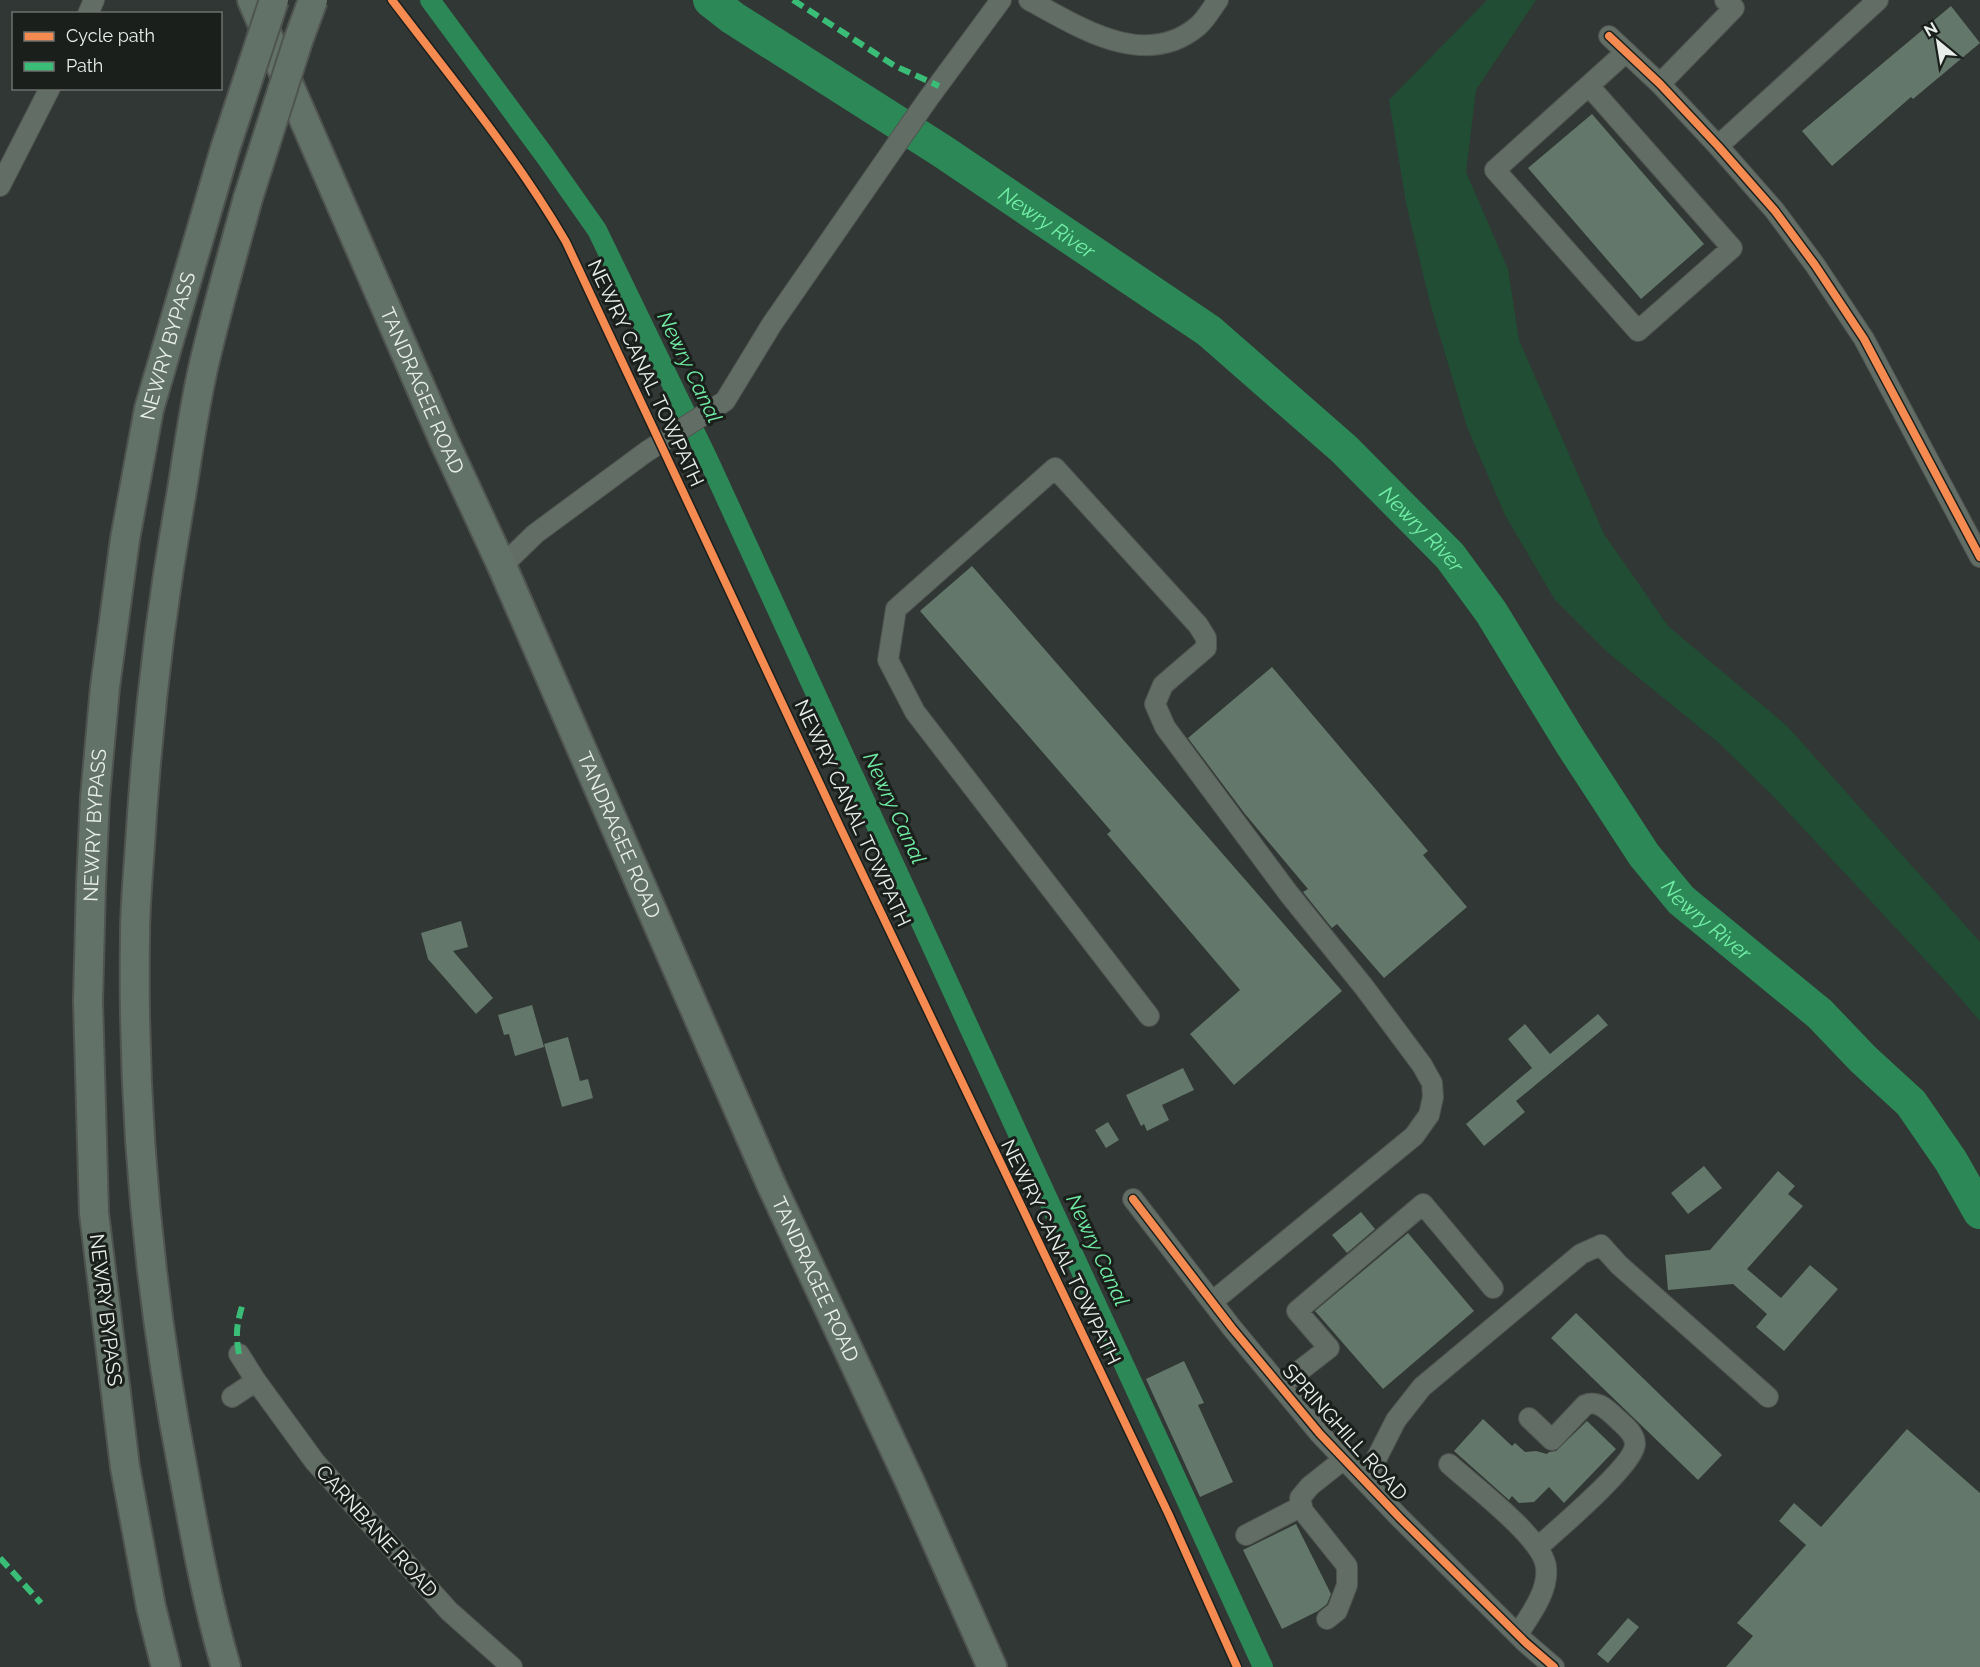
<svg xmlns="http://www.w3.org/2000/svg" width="1980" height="1667" viewBox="0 0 1980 1667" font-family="Raleway,sans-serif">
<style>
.green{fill:#204d33}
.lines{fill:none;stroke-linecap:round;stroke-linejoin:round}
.canal{stroke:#2d8857;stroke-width:20}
.river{stroke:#2d8857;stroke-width:34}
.building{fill:#63776b}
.minor-casing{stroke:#4f5451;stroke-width:22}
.highway-casing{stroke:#4f5451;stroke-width:32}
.minor{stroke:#616d65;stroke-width:20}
.highway{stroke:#637269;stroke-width:28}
.highway-bridge-casing{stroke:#4f5451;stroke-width:32;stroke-linecap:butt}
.highway-bridge{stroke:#637269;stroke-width:28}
.quiet{stroke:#3abd76;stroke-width:6;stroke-dasharray:12 6;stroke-linecap:butt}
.cycleway-casing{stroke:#1b1f1c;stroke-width:11}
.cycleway{stroke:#f68b52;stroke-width:8}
.labels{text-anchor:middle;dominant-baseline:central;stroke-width:6;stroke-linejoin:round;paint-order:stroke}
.street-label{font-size:20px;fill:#e8efea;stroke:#1b1f1c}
.water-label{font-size:21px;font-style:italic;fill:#71eea5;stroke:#1b1f1c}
</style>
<rect width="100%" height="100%" fill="#313734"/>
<path class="green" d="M1487,0H1536L1476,90L1466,172L1508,269L1519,340L1604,534L1668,626L1787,726L1980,942V1021L1947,983L1774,797L1720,744L1607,652L1555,600L1505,515L1467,427L1430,303L1406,203L1389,100Z"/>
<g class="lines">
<path class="canal" d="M430,0L545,156L597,230L707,457L1263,1667"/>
<path class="river" id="s1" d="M710,0L733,18L942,151L1209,331L1344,449L1450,556L1491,612L1571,743L1644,855L1681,900L1820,1014L1863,1059L1911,1103L1951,1161L1980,1212"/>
</g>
<path class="building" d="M1951,6L1980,43L1913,99L1911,97L1832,166L1802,131Z
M1592,114L1704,244L1641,299L1528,168Z
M972,566L1342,991L1234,1085L1190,1034L1240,990L1107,834L1111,831L920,611Z
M1272,667L1428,851L1423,855L1467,907L1384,978L1337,924L1332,928L1303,892L1308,889L1245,814L1188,738Z
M461,921L468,947L453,951L493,998L476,1014L428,959L421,933Z
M532,1005L544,1047L515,1056L509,1034L504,1035L498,1015Z
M1598,1014L1608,1025L1516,1101L1525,1112L1484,1146L1466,1124L1532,1068L1508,1039L1525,1024L1550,1054Z
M568,1037L580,1081L588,1079L593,1098L562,1107L544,1044Z
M1183,1068L1194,1090L1162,1105L1169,1120L1147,1131L1144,1124L1141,1126L1126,1095Z
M1108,1122L1119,1140L1106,1148L1095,1130Z
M1704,1166L1722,1188L1688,1214L1671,1193Z
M1778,1171L1795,1186L1788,1194L1803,1206L1747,1269L1781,1298L1810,1265L1838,1289L1784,1351L1756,1327L1767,1314L1733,1284L1668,1290L1665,1255L1710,1250Z
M1361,1212L1375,1229L1347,1253L1332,1235Z
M1408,1233L1474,1311L1383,1389L1315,1311Z
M1576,1313L1722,1455L1698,1480L1551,1338Z
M1184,1361L1204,1403L1198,1405L1233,1482L1200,1497L1146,1379Z
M1483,1419L1512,1446L1515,1443L1525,1452L1536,1451L1547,1454L1549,1452L1556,1451L1587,1421L1616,1449L1564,1503L1549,1487L1534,1502L1519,1503L1512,1496L1509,1500L1454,1451Z
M1907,1429L1980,1493V1667H1726L1753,1636L1737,1623L1806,1545L1779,1521L1794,1503L1821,1527Z
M1296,1524L1331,1594L1327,1604L1318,1611L1282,1629L1243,1550Z
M1628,1618L1639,1627L1608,1663L1597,1654Z"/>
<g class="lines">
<defs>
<path id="minor" d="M1029,0C1079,27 1145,71 1198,26C1206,19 1212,8 1218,0
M88,14L94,0
M1609,36L1660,84L1718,146L1775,211L1815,265L1864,339L1980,557
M1660,84L1734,8L1725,0
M1589,86L1732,248L1638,331L1495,170L1626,52
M1718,146L1878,0
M0,186L50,88
M502,566L535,534L646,452L725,401L772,324L928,99L1001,0
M1149,1016L915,712L888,660L896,609L1055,468L1198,625L1206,638V648L1163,685L1155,704L1165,727L1289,894L1364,987L1422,1065L1432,1083L1433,1097L1429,1115L1414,1136L1212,1302
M1133,1199L1232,1328L1320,1434L1400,1518L1525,1642L1554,1667
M239,1354L256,1381L315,1462L449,1611L512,1667
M1280,1386L1329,1348L1297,1311L1423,1204L1493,1288
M232,1397L256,1381
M1529,1418L1552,1440L1585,1405C1597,1400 1605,1408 1613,1415C1621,1423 1635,1432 1635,1444C1635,1464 1556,1531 1538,1547
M1449,1464C1472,1485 1543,1538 1546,1567C1549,1591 1530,1615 1518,1634
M1365,1481L1396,1420L1422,1387L1581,1254L1601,1245L1619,1265L1768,1397
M1246,1535L1302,1506
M1327,1619L1337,1611L1347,1585V1566L1303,1511L1300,1498L1310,1486L1344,1459"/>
<g id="highway">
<path id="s2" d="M252,0L444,441L502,566L771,1184L910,1482L992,1667"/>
<path id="s3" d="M166,1667L151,1607L125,1467L94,1213L88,1001L91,885L95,798L105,687L125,539L149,409L225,149"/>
<path d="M226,1667C207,1602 195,1536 183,1470C149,1294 132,1114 135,935C135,905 138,875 140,845C147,728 160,612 181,496C188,452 194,407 204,364C217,308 233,253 248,198"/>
</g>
</defs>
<use href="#minor" class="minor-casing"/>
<use href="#highway" class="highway-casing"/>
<use href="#minor" class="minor"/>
<use href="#highway" class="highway"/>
<defs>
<path id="highway-bridge" d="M225,149L274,0
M248,198L298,41L313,0"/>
</defs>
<use href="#highway-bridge" class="highway-bridge-casing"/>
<use href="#highway-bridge" class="highway-bridge"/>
<path class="quiet" d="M793,0L895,66L939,86
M239,1354C235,1333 237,1323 243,1303
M0,1558L41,1603"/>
<defs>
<path id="cycleway" d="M392,0C452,79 516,156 566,242L840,827L1169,1515L1237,1667
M1609,36L1660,84L1718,146L1775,211L1815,265L1864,339L1980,557
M1133,1199L1232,1328L1320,1434L1400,1518L1525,1642L1554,1667"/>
</defs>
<use href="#cycleway" class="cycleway-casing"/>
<use href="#cycleway" class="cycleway"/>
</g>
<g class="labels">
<g class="street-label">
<text stroke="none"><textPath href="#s3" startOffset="1334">NEWRY BYPASS</textPath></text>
<text transform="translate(646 373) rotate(65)">NEWRY CANAL TOWPATH</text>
<text stroke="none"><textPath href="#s2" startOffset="426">TANDRAGEE ROAD</textPath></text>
<text transform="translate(853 813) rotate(65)">NEWRY CANAL TOWPATH</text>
<text stroke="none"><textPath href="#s3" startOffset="848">NEWRY BYPASS</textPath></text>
<text stroke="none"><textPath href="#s2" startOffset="912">TANDRAGEE ROAD</textPath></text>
<text transform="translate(1061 1252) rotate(64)">NEWRY CANAL TOWPATH</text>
<text stroke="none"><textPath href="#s2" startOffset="1398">TANDRAGEE ROAD</textPath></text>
<text transform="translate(106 1310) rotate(83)">NEWRY BYPASS</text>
<text transform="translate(1345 1432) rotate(48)">SPRINGHILL ROAD</text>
<text transform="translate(377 1531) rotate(48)">CARNBANE ROAD</text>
</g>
<g class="water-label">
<text stroke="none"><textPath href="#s1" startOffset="404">Newry River</textPath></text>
<text transform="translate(690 367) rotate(64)">Newry Canal</text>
<text stroke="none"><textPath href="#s1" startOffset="890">Newry River</textPath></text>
<text transform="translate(895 808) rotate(65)">Newry Canal</text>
<text stroke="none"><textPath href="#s1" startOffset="1376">Newry River</textPath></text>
<text transform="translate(1098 1250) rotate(65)">Newry Canal</text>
</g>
</g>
<rect x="12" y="12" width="210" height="78" fill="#1b1f1c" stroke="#6d726e" stroke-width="1.5"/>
<rect x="24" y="32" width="30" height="9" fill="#f68b52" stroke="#6d726e" stroke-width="1.5"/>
<text x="66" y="42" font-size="18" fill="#e8efea">Cycle path</text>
<rect x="24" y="62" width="30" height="9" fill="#3abd76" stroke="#6d726e" stroke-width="1.5"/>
<text x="66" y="72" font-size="18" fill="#e8efea">Path</text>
<g transform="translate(1938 42) rotate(330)" stroke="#1b1f1c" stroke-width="4.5" paint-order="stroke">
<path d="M0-4.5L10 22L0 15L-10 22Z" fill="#e8efea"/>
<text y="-9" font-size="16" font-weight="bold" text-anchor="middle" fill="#e8efea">N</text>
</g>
</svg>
